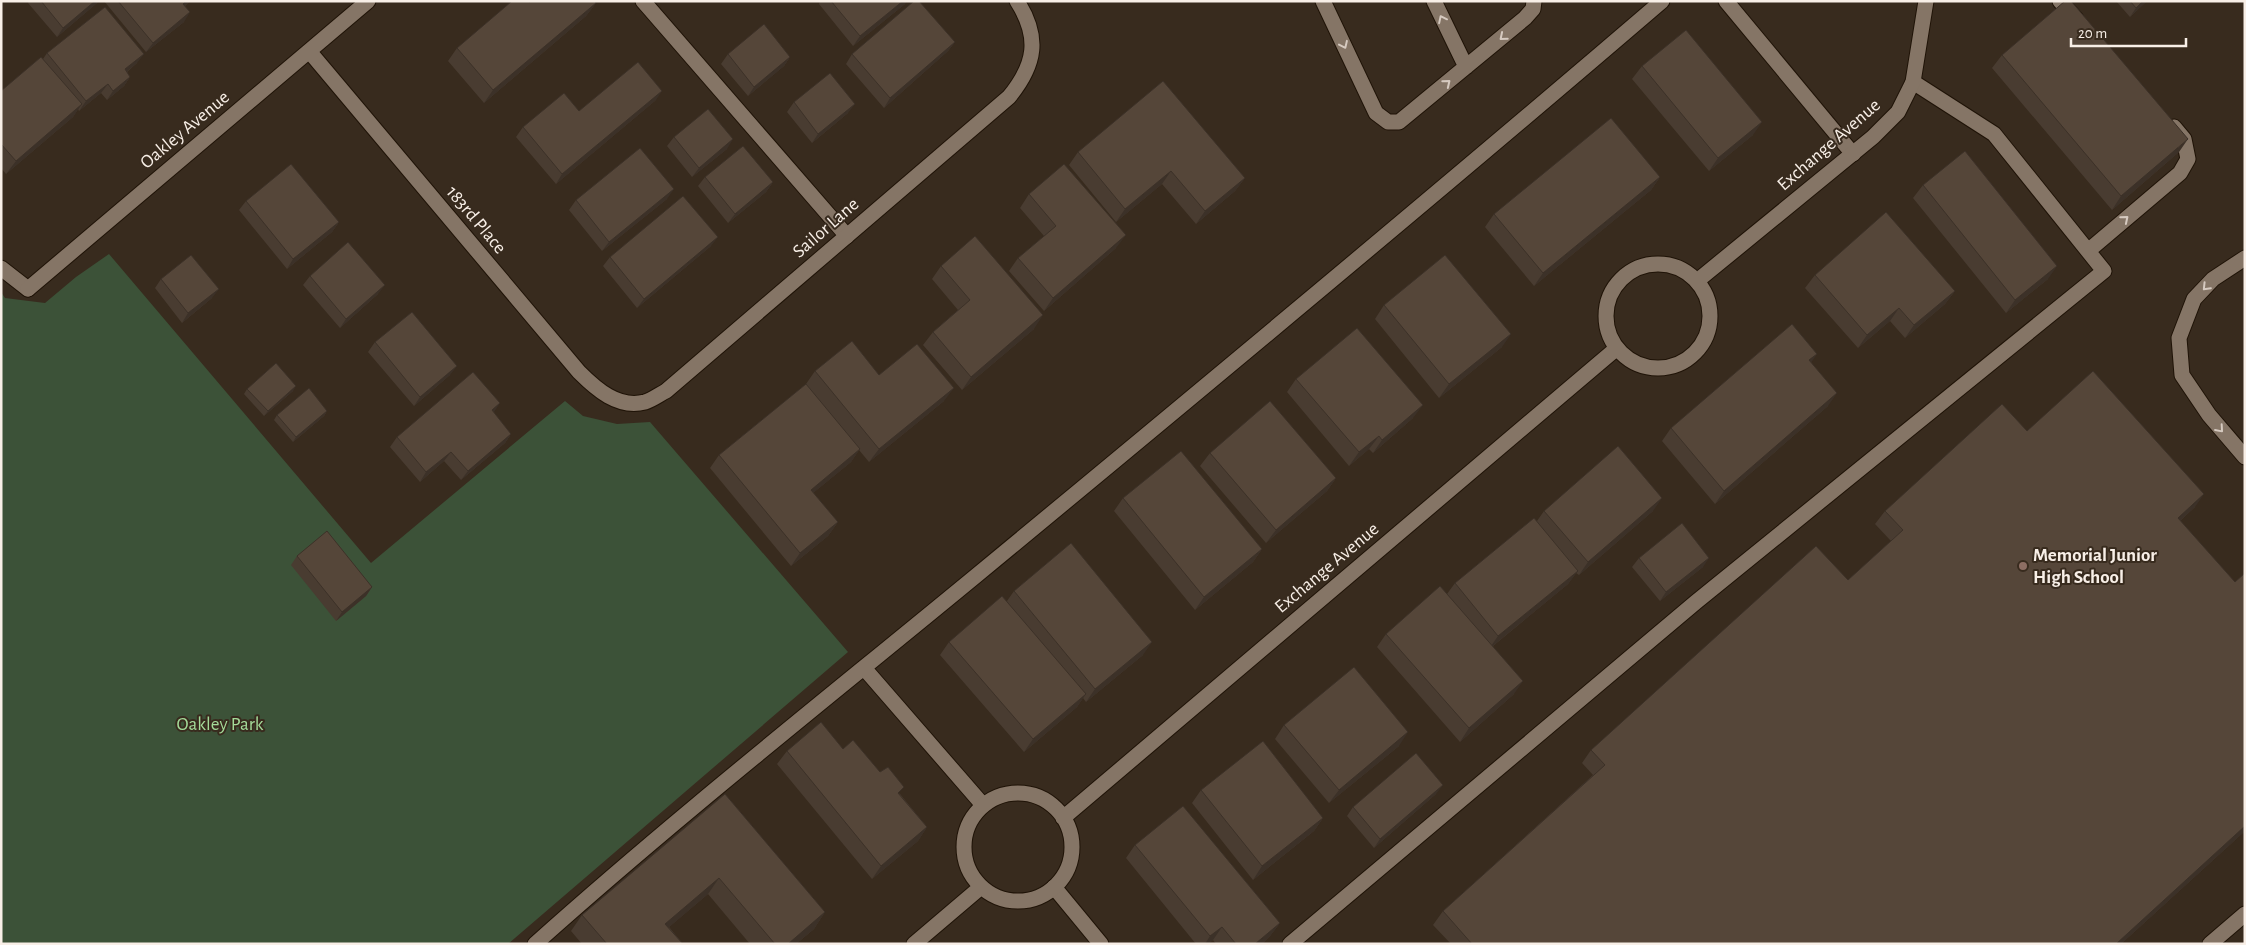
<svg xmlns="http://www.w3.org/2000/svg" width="2246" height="945" viewBox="0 0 2246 945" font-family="'Alegreya Sans',sans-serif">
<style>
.green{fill:#3c5238}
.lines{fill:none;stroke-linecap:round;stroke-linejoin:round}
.lane-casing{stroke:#1f1307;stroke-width:17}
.street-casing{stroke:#1f1307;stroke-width:17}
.lane{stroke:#857566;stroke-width:15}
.street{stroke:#857566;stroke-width:15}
.wall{fill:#493c31}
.shaded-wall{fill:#3c3128}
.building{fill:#554639;stroke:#3c3128}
.oneway{stroke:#d6cac0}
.education-dot{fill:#8d6e63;stroke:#382b1e;stroke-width:2}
.labels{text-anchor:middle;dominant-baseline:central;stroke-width:4;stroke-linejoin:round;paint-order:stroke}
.street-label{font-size:19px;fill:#f8efe7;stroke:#382b1e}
.poi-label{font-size:19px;font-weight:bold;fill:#f8efe7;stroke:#382b1e;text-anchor:start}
.park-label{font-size:19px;fill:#a4db99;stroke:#382b1e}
</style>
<rect width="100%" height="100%" fill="#382b1e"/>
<path class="green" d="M109,254L371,563L565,401L583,416L617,424L650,422L848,652L508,944H1V292L5,298L45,303L76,277Z"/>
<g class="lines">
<defs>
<path id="lane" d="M643,1L847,236
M1323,1L1376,113L1388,122H1399L1525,18L1533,9L1534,1
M1434,1L1466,67
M1726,1L1853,154
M2060,1L2076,19
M2088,251L2180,173L2188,159L2184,139L2174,127
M2245,258L2213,279L2194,299L2179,338L2182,375L2209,415L2245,457
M1,268L28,289
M864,668L983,805
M1054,887L1101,944
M535,944C678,816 829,697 977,575C1207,385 1436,195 1662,1
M1290,944L1696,602L2104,271L1994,134L1913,82"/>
<path id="street" d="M309,51L579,372C596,389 618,409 645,402C652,400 660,394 666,391L1009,97C1036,64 1040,37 1017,1
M1606 316a52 52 0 1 1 104 0a52 52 0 1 1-104 0Z
M1697,281L1873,137L1898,112L1913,82L1926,1
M28,289L368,1
M964 847a54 54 0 1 1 108 0a54 54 0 1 1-108 0Z
M1063,818L1617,348
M914,944L981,887
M2210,944L2245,914"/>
</defs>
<use href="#lane" class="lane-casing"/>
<use href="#street" class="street-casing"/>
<use href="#lane" class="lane"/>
<use href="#street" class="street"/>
</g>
<path class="wall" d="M29,1H98L97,3L57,37L28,3Z
M104,1H190L185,6L184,22L146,52Z
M820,1H906L905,4L853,46L819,4Z
M2116,1H2147L2130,17Z
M529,2L596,3L586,16L484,103L448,61L457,48Z
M955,42L948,51L884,108L846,64L852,54Z
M47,53L137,63L127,72L130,77L124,86L107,100L101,93L79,111L78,109L73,117L6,174L1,168V91L43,59Z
M728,54L790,57L784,66L748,96L721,64Z
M2002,55L2179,152L2112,210L1992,68Z
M1642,66L1753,135L1709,171L1632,79Z
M656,100L556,184L516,137L523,127Z
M794,102L848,113L812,143L787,112Z
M674,137L727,149L692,177L667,146Z
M1078,152L1245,178L1235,191L1196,224L1162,184L1116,222L1069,165Z
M705,177L773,182L766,192L728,223L698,186Z
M1660,177L1651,190L1534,286L1485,227L1494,214Z
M1923,185L2048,279L2006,313L1913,198Z
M1029,194L1116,248L1044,311L1009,271L1018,258L1044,236L1020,208Z
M667,199L602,251L569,210L576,200Z
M246,201L339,222L332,232L287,269L239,210Z
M711,246L637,308L603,266L610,257Z
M941,266L1034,329L962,390L923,345L933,332L958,310L932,279Z
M1815,275L1955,291L1945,304L1905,338L1890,321L1858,348L1805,288Z
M310,276L378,294L340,328L303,285Z
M161,279L212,298L182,323L155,288Z
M1384,305L1502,347L1439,398L1375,319Z
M375,342L450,375L414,406L368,352Z
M1811,362L1828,406L1715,504L1662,441L1671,428Z
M815,371L879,375L944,401L869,462L859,450L851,462L813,493L838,522L828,536L791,566L710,468L719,455L806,384Z
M1296,379L1413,418L1373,453L1369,449L1349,466L1287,392Z
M247,389L293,391L264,416L244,394Z
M327,411L324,416L293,442L274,420L277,415Z
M493,412L511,434L505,443L461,480L444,461L420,482L390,447L397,437Z
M2027,431L2195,507L2180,521L2245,831L2121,944H1451L1433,925L1443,911L1593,775L1582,763L1591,750L1848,580L1891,541L1875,524L1885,511Z
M1210,453L1336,478L1327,491L1266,543L1200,466Z
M1123,498L1262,549L1253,562L1195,610L1114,511Z
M1544,511H1653L1579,575L1576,573L1568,584L1493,646L1514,694L1460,742L1377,647L1386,634L1447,594L1455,583L1537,521Z
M297,556L372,587L366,596L336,621L291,565Z
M1639,558L1703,567L1660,601L1632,567Z
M1014,591L1143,655L1086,702L1083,698L1077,707L1024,752L940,655L949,642L1007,601Z
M1284,725L1399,746L1329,803L1275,739Z
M843,749L900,794L927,827L918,841L872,879L777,764L787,751Z
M1201,790L1323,818L1314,831L1253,880L1192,803Z
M725,794L825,912L814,929L796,944H750L708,894L669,927L683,944H582L571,931L582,915Z
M1436,794L1374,848L1347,816L1353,807Z
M1135,845L1280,923L1270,936L1262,944H1216L1213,940L1208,944H1196L1126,858Z"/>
<path class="shaded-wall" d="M95,1H98L97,3L57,37L63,28Z
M186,1H190L176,13L183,4Z
M903,1H906L905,4L853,46L860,36Z
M2143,1H2147L2130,17L2136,8Z
M596,3L586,16L484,103L493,90Z
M190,12L184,22L146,52L153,43Z
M955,42L948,51L884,108L890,98Z
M144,54L137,63L118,79L125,69Z
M790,57L784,66L748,96L754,87Z
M130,77L124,86L107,100L113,91Z
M108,84L101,93L79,111L86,101Z
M662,91L656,100L556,184L562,174Z
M82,104L73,117L6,174L16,161Z
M855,104L848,113L812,143L818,134Z
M1762,122L1753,135L1709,171L1718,158Z
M733,139L727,149L692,177L699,168Z
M2188,139L2179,152L2112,210L2121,196Z
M1171,171L1162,184L1116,222L1125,209Z
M1660,177L1651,190L1534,286L1543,273Z
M1245,178L1235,191L1196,224L1205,211Z
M773,182L766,192L728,223L735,214Z
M674,189L667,199L602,251L609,242Z
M339,222L332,232L287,269L293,259Z
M1126,235L1116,248L1044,311L1053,298Z
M718,237L711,246L637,308L644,299Z
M2057,266L2048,279L2006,313L2015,300Z
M385,285L378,294L340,328L346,319Z
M219,289L212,298L182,323L188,313Z
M1955,291L1945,304L1905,338L1914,325Z
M1899,308L1890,321L1858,348L1867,335Z
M1043,315L1034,329L962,390L971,377Z
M1511,334L1502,347L1439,398L1449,384Z
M1817,354L1808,367L1809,360Z
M457,366L450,375L414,406L420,397Z
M296,386L293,391L264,416L268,411Z
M954,388L944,401L869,462L879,449Z
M1837,393L1828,406L1715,504L1724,491Z
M500,403L494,412L485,420L492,410Z
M1423,405L1413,418L1373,453L1382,440Z
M327,411L324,416L293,442L296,437Z
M511,434L505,443L461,480L468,471Z
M1379,436L1369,449L1349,466L1359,452Z
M860,449L851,462L801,503L811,490Z
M451,452L444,461L420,482L426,472Z
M1336,478L1327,491L1266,543L1276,530Z
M2204,494L2195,507L2169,531L2178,518Z
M1662,498L1653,511L1579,575L1588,562Z
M838,522L828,536L791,566L800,553Z
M1262,549L1253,562L1195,610L1204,597Z
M1709,558L1703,567L1660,601L1666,592Z
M1578,571L1568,584L1489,649L1498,636Z
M372,587L366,596L336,621L342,612Z
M1152,642L1143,655L1086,702L1095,689Z
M1523,681L1514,694L1460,742L1469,728Z
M1086,694L1077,707L1024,752L1033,739Z
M1408,732L1399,746L1329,803L1339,790Z
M1443,785L1436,794L1374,848L1380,839Z
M1323,818L1314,831L1253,880L1262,866Z
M2245,826V831L2121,944H2116Z
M927,827L918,841L872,879L881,866Z
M719,878L708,894L654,940L665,924Z
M825,912L814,929L796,944H788Z
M1280,923L1270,936L1262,944H1255Z
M1222,927L1213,940L1208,944H1205L1210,936Z"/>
<path class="building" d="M41,1H95L63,28Z
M118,1H186L183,4L190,12L153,43Z
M512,1H528L529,2L531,1H594L596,3L493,90L457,48Z
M831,1H903L860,36Z
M914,1H919L955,42L890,98L852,54Z
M2065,1H2071L2188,139L2121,196L2002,55Z
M2130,1H2143L2136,8Z
M105,7L144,54L125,69L130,77L113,91L108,84L86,101L47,53Z
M764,24L790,57L754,87L728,54Z
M1686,30L1762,122L1718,158L1642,66Z
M41,57L82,104L16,161L1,144V91Z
M638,62L662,91L562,174L523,127L564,93L579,111Z
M830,73L855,104L818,134L794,102Z
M1163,81L1245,178L1205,211L1171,171L1125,209L1078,152Z
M708,109L733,139L699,168L674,137Z
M1611,118L1660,177L1543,273L1494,214Z
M743,146L773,182L735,214L705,177Z
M640,148L674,189L609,242L576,200Z
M1965,151L2057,266L2015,300L1923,185Z
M291,164L339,222L293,259L246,201Z
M1064,164L1126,235L1053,298L1018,258L1056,226L1029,194Z
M683,196L718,237L644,299L610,257Z
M1886,212L1955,291L1914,325L1899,308L1867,335L1815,275Z
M975,236L1043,315L971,377L933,332L970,300L941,266Z
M348,242L385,285L346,319L310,276Z
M191,255L219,289L188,313L161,279Z
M1445,255L1511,334L1449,384L1384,305Z
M412,312L457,366L420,397L375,342Z
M1792,324L1817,354L1809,360L1837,393L1724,491L1671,428Z
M1357,328L1423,405L1382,440L1379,436L1359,452L1296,379Z
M852,341L879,375L917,344L954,388L879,449L815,371Z
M276,363L296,386L268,411L247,389Z
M2093,371L2204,494L2178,518L2235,582L2245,573V826L2116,944H1472L1443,911L1605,765L1591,750L1816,546L1848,580L1903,530L1885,511L2002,404L2027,431Z
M473,372L500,403L492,410L511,434L468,471L451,452L426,472L397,437Z
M806,384L860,449L811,490L838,522L800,553L719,455Z
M309,388L327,411L296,437L277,415Z
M1270,401L1336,478L1276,530L1210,453Z
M1618,446L1662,498L1588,562L1544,511Z
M1181,451L1262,549L1204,597L1123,498Z
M1534,518L1578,571L1498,636L1455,583Z
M1682,523L1709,558L1666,592L1639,558Z
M327,531L372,587L342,612L297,556Z
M1071,543L1152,642L1095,689L1014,591Z
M1440,586L1523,681L1469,728L1386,634Z
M1002,596L1086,694L1033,739L949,642Z
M1354,667L1408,732L1339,790L1284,725Z
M821,722L843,749L853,740L880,772L888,767L904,787L898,793L927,827L881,866L787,751Z
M1263,741L1323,818L1262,866L1201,790Z
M1416,753L1443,785L1380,839L1353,807Z
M725,794L825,912L788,944H775L719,878L665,924L683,944H607L582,915Z
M1183,806L1280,923L1255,944H1236L1222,927L1210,936L1135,845Z"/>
<defs><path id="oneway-chevron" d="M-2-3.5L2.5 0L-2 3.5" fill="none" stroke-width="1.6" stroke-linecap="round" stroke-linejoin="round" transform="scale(1.25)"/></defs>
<g class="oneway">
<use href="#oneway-chevron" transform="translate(1442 19) rotate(-116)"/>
<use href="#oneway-chevron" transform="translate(1503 37) rotate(140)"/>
<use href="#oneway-chevron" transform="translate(1344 45) rotate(65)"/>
<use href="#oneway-chevron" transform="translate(1447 83) rotate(-39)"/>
<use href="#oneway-chevron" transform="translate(2125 219) rotate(-40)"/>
<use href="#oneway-chevron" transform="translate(2206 287) rotate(134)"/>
<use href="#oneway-chevron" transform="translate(2220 429) rotate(49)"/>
</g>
<circle class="education-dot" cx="2023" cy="566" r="5"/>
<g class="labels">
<g class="street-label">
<text transform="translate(185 130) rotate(-40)">Oakley Avenue</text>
<text transform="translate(1829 145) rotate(-41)">Exchange Avenue</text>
<text transform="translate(476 220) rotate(50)">183rd Place</text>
<text transform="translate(826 228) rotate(-41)">Sailor Lane</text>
<text transform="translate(1327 568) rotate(-40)">Exchange Avenue</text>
</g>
<g class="poi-label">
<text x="2033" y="555">Memorial Junior<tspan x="2033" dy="22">High School</tspan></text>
</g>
<g class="park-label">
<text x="220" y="724">Oakley Park</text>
</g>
</g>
<rect width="2246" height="945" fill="none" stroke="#f8efe7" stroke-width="5"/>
<path d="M2071 38v8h115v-8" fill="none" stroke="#f8efe7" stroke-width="2.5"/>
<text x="2078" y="38" font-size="15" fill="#f8efe7" stroke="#382b1e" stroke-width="4" paint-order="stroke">20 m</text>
</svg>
